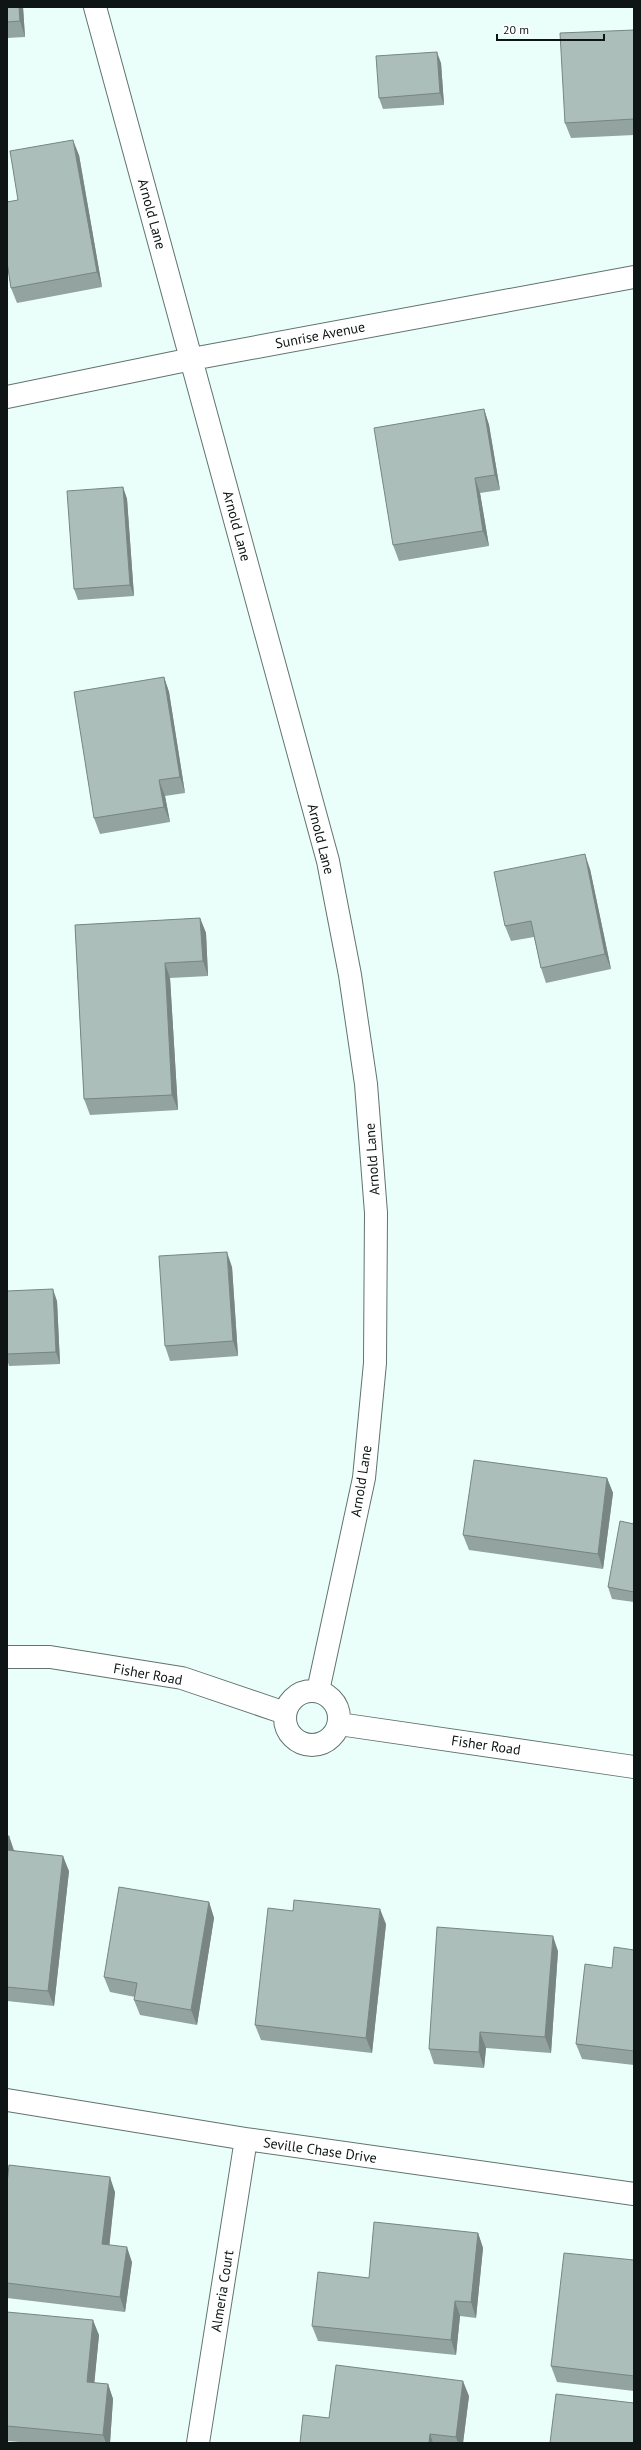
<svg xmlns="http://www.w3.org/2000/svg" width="641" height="2450" viewBox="0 0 641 2450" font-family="'PT Sans',sans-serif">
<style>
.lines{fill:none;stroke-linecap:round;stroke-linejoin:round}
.minor-casing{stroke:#62736f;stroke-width:24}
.minor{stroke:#fff;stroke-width:22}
.wall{fill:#93a39f}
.shaded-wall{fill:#788582}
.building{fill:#abbeb9;stroke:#788582}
.labels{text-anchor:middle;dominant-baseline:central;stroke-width:3.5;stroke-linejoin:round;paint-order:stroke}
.street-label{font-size:14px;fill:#0e1514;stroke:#fff}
</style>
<rect width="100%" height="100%" fill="#ebfffa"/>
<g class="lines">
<defs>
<path id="minor" d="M95,7L328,861L350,975L366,1084L376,1213L375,1363L364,1478L318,1691
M7,397L192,359L634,277
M7,1657H50L182,1678L285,1713
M285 1718a27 27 0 1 1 54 0a27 27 0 1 1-54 0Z
M339,1724L634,1767
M7,2100L246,2139L634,2194
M198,2443L246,2139"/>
</defs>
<use href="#minor" class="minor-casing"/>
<use href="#minor" class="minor"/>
</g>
<path class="wall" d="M7,7H23L25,37L7,38Z
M634,30V135L571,138L565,123Z
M441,63L444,105L383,109L379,98Z
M79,155L102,287L17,303L11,288L18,200Z
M484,409L489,425L500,490L480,493L489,546L399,561L393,545Z
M123,487L127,499L134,596L78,600L74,589Z
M164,677L169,692L185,793L165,796L170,822L100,834L94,818Z
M590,869L611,969L546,983L541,968L534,937L511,941L505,926Z
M200,918L206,933L208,976L170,978L178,1110L90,1115L84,1099L75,925Z
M232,1267L238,1356L170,1361L165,1346Z
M7,1291L57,1301L60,1364L9,1366L7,1359Z
M607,1478L613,1493L603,1569L469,1550L463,1535Z
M634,1524V1602L612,1599L608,1587Z
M7,1836H9L14,1850L69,1871L54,2006L7,2001Z
M209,1902L214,1918L197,2025L140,2015L134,2000L135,1997L110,1992L104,1977Z
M386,1924L372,2053L261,2040L255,2025Z
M634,1950V2065L582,2059L576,2044L612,1968Z
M558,1951L551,2053L486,2048L484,2068L434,2064L429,2049Z
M7,2183L115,2192L109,2245L132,2262L125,2312L7,2298Z
M478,2233L483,2248L476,2318L460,2316L456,2355L318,2341L312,2326L369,2278Z
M634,2260V2391L557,2382L551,2366Z
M7,2312L99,2335L94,2383L108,2384L113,2399L110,2443H32L7,2441Z
M469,2396L463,2443H300L329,2418Z"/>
<path class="shaded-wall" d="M19,7H23L25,37L20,21Z
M437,52L441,63L444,105L440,93Z
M73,140L79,155L102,287L97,272Z
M484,409L489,425L500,490L495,475Z
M475,478L480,493L489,546L483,531Z
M123,487L127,499L134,596L130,585Z
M164,677L169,692L185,793L180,777Z
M159,780L165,796L170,822L164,807Z
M585,854L590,869L611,969L605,954Z
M200,918L206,933L208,976L203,961Z
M165,963L170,978L178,1110L172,1095Z
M227,1252L232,1267L238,1356L233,1341Z
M53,1289L57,1301L60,1364L56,1352Z
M607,1478L613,1493L603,1569L598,1554Z
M9,1836L14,1852L7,1850Z
M63,1856L69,1871L54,2006L48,1991Z
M209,1902L214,1918L197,2025L191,2010Z
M380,1909L386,1924L372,2053L366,2038Z
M553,1936L558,1951L551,2053L545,2037Z
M480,2032L486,2048L484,2068L479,2052Z
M110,2177L115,2192L108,2259L102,2244Z
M478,2233L483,2248L476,2318L471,2302Z
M127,2247L132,2262L125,2312L120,2297Z
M455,2301L460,2316L456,2355L451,2340Z
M93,2320L99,2335L93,2397L87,2382Z
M463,2381L469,2396L463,2443H458L456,2437Z
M108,2384L113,2399L110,2443H106L103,2435Z
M430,2434L433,2443H429Z"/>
<path class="building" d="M7,7H19L20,21L7,22Z
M634,30V119L565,123L560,33Z
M437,52L440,93L379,98L376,56Z
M73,140L97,272L11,288L7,262V202L18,200L10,151Z
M484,409L495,475L475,478L483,531L393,545L374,428Z
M123,487L130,585L74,589L67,491Z
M164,677L180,777L159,780L164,807L94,818L74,692Z
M585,854L605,954L541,968L531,921L505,926L494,872Z
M200,918L203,961L165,963L172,1095L84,1099L75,925Z
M227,1252L233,1341L165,1346L159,1256Z
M53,1289L56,1352L7,1354V1291Z
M474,1460L607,1478L598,1554L463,1535Z
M620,1521L634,1524V1592L608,1587Z
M7,1836H9L7,1850L63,1856L48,1991L7,1987Z
M119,1887L209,1902L191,2010L134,2000L137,1983L104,1977Z
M294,1900L380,1909L366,2038L255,2025L268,1908L293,1911Z
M437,1927L553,1936L545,2037L480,2032L479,2052L429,2049Z
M614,1947L634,1950V2051L576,2044L585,1964L612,1968Z
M9,2165L110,2177L102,2244L127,2247L120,2297L7,2283V2183Z
M374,2222L478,2233L471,2302L455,2301L451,2340L312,2326L318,2272L369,2278Z
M564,2253L634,2260V2376L551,2366Z
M7,2312L93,2320L87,2382L108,2384L103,2435L7,2426Z
M336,2365L463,2381L456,2437L430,2434L429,2443H300L303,2415L329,2418Z
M556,2394L634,2403V2443H550Z"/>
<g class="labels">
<g class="street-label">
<text transform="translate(152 214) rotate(75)">Arnold Lane</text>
<text transform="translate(320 335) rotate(-11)">Sunrise Avenue</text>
<text transform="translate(237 526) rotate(75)">Arnold Lane</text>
<text transform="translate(321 839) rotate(76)">Arnold Lane</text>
<text transform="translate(372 1159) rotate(-94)">Arnold Lane</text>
<text transform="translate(361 1481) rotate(-81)">Arnold Lane</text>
<text transform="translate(148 1674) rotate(10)">Fisher Road</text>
<text transform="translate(486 1745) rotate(8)">Fisher Road</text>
<text transform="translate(320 2150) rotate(8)">Seville Chase Drive</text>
<text transform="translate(222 2291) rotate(-81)">Almeria Court</text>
</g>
</g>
<rect width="641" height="2450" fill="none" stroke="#0e1514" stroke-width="16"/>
<path d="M497 34v6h107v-6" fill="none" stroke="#0e1514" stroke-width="2"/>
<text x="503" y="34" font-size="12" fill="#0e1514" stroke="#ffffff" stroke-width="3" paint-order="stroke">20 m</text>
</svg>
